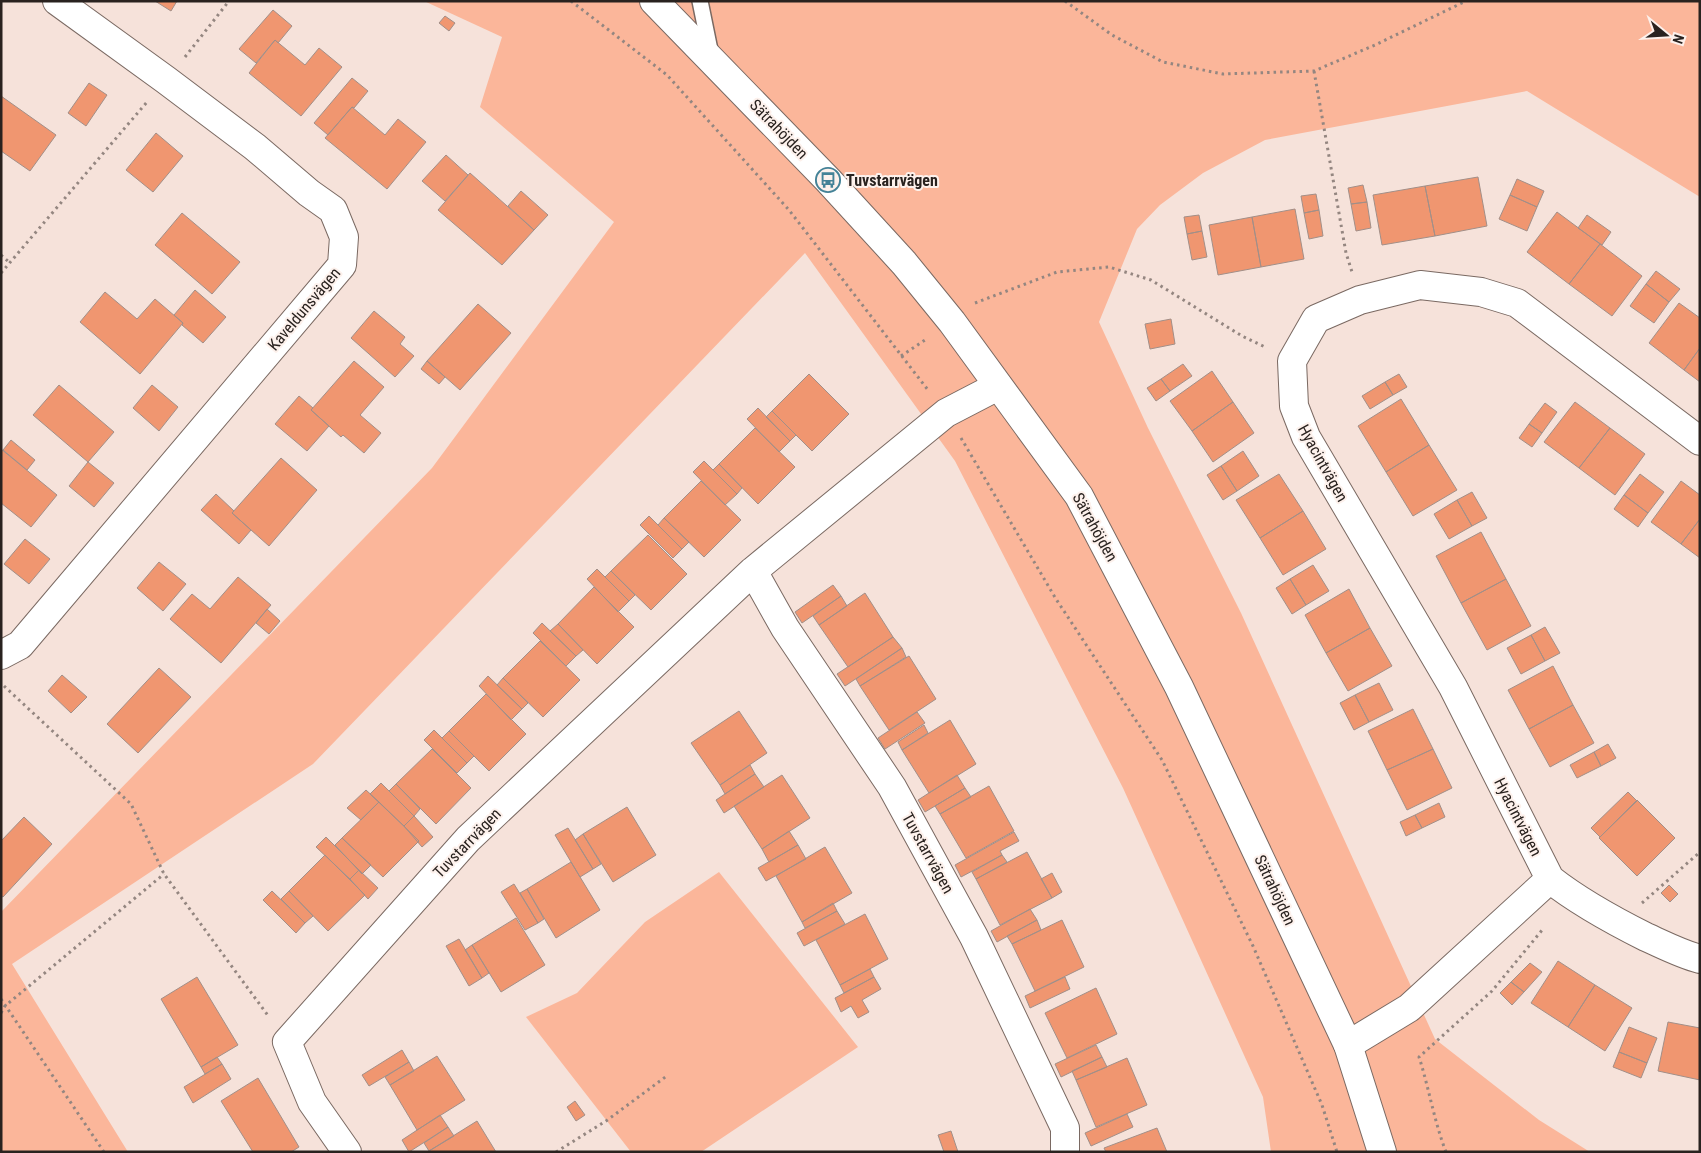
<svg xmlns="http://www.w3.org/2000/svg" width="1701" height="1153" viewBox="0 0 1701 1153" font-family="'Roboto Condensed',sans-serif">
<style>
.green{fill:#fbb69a}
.building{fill:#f09670;stroke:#a28f88}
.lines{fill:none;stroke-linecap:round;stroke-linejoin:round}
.lane-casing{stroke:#7a6962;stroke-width:18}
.street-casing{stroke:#7a6962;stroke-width:30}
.secondary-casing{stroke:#7a6962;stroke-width:30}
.path{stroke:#948680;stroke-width:3;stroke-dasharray:2.5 4;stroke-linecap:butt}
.lane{stroke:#fff;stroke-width:15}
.street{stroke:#fff;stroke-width:28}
.secondary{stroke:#fff;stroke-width:28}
.labels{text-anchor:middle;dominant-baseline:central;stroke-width:4;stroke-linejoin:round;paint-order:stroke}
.street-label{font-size:16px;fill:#29221f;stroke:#fdf1ec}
.poi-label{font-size:16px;font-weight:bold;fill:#29221f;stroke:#fdf1ec;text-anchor:start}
</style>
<rect width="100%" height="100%" fill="#f6e2da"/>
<path class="green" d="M424,1H1700V197L1527,91L1265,140L1203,173L1160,205L1137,229L1099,322L1148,428L1241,613L1435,1039L1539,1120L1590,1152H1271L1263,1097L1123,788L955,461L805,253L313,764L12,964L128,1152H1V912L432,468L614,222L480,107L502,37Z
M719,872L858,1047L701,1152H631L526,1017L577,993L645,922Z"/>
<path class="building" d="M155,1H177L171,11Z
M273,10L292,26L278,43L275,40L256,63L239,49Z
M445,16L455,23L449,31L439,23Z
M275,40L305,65L319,48L342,67L301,116L249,73Z
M352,78L368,91L354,108L352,107L328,135L314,123Z
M89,83L107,95L86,126L68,113Z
M1,96L56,135L30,171L1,151Z
M352,107L385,135L398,119L426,142L387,189L325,138Z
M156,133L183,156L153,192L126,170Z
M446,155L468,175L445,201L422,181Z
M470,173L534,230L502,265L438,210Z
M1478,177L1487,226L1435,236L1425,186Z
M1517,179L1544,191L1537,207L1510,195Z
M1363,185L1367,202L1351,204L1348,188Z
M1425,186L1435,236L1382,245L1373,195Z
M521,191L548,215L534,230L508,206Z
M1316,194L1319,210L1304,213L1301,196Z
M1510,195L1537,207L1527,231L1499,219Z
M1367,202L1371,228L1356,231L1351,204Z
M1295,209L1304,259L1261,267L1252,217Z
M1319,210L1323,236L1309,239L1304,213Z
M1557,212L1600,244L1569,284L1527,252Z
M182,213L240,262L212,294L155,245Z
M1199,215L1202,231L1187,234L1184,217Z
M1587,215L1611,232L1602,245L1578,228Z
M1252,217L1261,267L1218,275L1209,225Z
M1202,231L1207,257L1192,260L1187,234Z
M1600,244L1642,276L1612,316L1569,284Z
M1656,271L1680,289L1669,302L1646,284Z
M1646,284L1669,302L1654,323L1630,306Z
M195,290L226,317L203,343L182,325L183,323L174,315Z
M105,292L137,319L155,299L183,323L140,374L80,322Z
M1679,303L1700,318V348L1684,370L1649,343Z
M478,304L511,333L460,390L427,361Z
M374,311L405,337L400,344L414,356L395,377L351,338Z
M1171,319L1175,344L1150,349L1145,324Z
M1700,348V382L1684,370Z
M354,361L384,387L360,415L381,433L364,453L343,435L341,437L311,410Z
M427,361L445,377L439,384L421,369Z
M1183,364L1192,376L1170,391L1161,379Z
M1212,371L1233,402L1192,431L1170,401Z
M809,374L849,414L812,451L772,411Z
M1399,374L1407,387L1393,395L1385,382Z
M1161,379L1170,391L1156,401L1147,388Z
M1385,382L1393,395L1370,409L1362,396Z
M59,385L114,432L88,462L33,415Z
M152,385L178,407L159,431L133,408Z
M299,396L313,408L311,410L329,426L307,451L275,424Z
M1401,399L1429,445L1386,472L1358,426Z
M1233,402L1254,433L1213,462L1192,431Z
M1575,402L1610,428L1579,468L1544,442Z
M1545,403L1557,412L1542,433L1529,424Z
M758,408L790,441L779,452L747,419Z
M772,411L796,435L790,441L766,417Z
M1529,424L1542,433L1532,447L1519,438Z
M755,428L795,467L758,504L719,464Z
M1610,428L1645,454L1615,495L1579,468Z
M11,440L35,460L27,470L3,450Z
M1429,445L1457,490L1413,516L1386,472Z
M1,449L57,495L31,527L1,503Z
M1243,451L1259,476L1237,491L1221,466Z
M281,458L317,490L269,546L232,513Z
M704,461L737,494L725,505L693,472Z
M88,462L114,483L94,507L69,486Z
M719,464L742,488L737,494L713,470Z
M1221,466L1237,491L1223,500L1207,475Z
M1279,474L1303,511L1260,538L1236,500Z
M1640,474L1664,492L1648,513L1624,495Z
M701,481L741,520L704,557L664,518Z
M1681,481L1700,495V519L1681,544L1651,522Z
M1472,492L1487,518L1472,526L1457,500Z
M216,494L234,511L232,513L251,530L239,544L201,510Z
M1624,495L1648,513L1638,527L1614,509Z
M1457,500L1472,526L1449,539L1434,514Z
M1303,511L1326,549L1283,575L1260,538Z
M649,516L682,549L673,558L640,525Z
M664,518L689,542L682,549L658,525Z
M1700,519V558L1681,544Z
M1481,532L1506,579L1461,603L1436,556Z
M648,535L687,574L651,610L611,571Z
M25,539L50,559L29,584L4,564Z
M159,562L186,584L163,611L137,588Z
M1313,565L1329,591L1306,605L1290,579Z
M597,569L629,601L618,612L587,579Z
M611,571L635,595L629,601L605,577Z
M238,577L271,605L221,663L170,619L192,594L210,609Z
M1290,579L1306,605L1292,614L1276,588Z
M1506,579L1531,626L1487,650L1461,603Z
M833,585L841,596L802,623L795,612Z
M594,587L634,627L597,664L558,624Z
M1349,589L1370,628L1326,653L1305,615Z
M865,593L893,637L848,667L819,625Z
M841,596L847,606L819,625L813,616Z
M267,609L280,621L269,634L256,623Z
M542,623L576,656L566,666L533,633Z
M558,624L583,650L576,656L550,631Z
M1545,627L1560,653L1545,661L1531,635Z
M1370,628L1392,666L1348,691L1326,653Z
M1531,635L1545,661L1521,674L1507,648Z
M893,637L902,648L845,686L837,674Z
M540,641L580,680L543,717L503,678Z
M902,648L906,657L860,686L856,679Z
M909,656L936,699L889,730L860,686Z
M1553,666L1573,705L1529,729L1508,690Z
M159,668L191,697L138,753L107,724Z
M62,675L87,697L71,713L48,691Z
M488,676L522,709L511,720L479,686Z
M503,678L528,703L522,709L497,685Z
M1379,683L1393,710L1369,722L1355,695Z
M486,694L526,734L489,771L449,731Z
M1355,695L1369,722L1354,730L1340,703Z
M1573,705L1594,743L1550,767L1529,729Z
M1413,709L1433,749L1387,770L1368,731Z
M739,711L767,753L720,785L691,743Z
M917,712L925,723L885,749L878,738Z
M950,720L976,764L929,793L902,750Z
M924,725L928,733L902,750L898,742Z
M434,730L467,763L457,773L424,740Z
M449,731L474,756L467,763L442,738Z
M1608,744L1616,758L1601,766L1594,752Z
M432,749L471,788L436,824L396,784Z
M1433,749L1452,788L1407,810L1387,770Z
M1594,752L1601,766L1577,778L1570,765Z
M750,765L755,774L725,794L720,785Z
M755,774L764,787L724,813L716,800Z
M782,775L810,818L762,849L734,806Z
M957,775L965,788L925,812L918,800Z
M381,783L414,816L404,826L370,794Z
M396,784L420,809L414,816L389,791Z
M989,786L1014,831L966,858L940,814Z
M965,788L971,797L940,814L935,806Z
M366,790L379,802L361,820L347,808Z
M1628,792L1637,801L1600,837L1591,828Z
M1637,800L1675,838L1637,876L1599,838Z
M379,802L419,841L383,877L342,838Z
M1439,803L1445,817L1422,828L1415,815Z
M627,807L656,855L613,882L583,834Z
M1415,815L1422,828L1406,836L1400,822Z
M414,816L433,837L422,847L404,826Z
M24,817L52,844L3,897L1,896V841Z
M568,828L593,869L580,877L555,835Z
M789,831L798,845L769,862L762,849Z
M1014,832L1019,841L1000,851L1002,855L961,877L955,865Z
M583,834L601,864L593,869L575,840Z
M326,837L359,870L350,879L316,847Z
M342,838L371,865L362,874L335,845Z
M798,845L806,859L766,881L758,868Z
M825,847L852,893L802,922L776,876Z
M1027,852L1052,898L1000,925L976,879Z
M325,855L365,895L328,931L289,891Z
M1002,855L1007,862L976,879L972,872Z
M571,862L600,910L556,938L527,889Z
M359,870L378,888L368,899L350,879Z
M1052,873L1062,892L1052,898L1041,879Z
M514,884L538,923L525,930L501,892Z
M1669,885L1678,894L1670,902L1661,893Z
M527,889L544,919L538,923L520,893Z
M272,891L305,923L296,933L263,900Z
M289,891L313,916L305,923L281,899Z
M833,903L837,911L805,928L802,922Z
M1030,909L1037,920L997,942L991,931Z
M837,911L845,924L804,946L797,933Z
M865,914L888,959L840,985L816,940Z
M516,918L545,965L501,992L472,945Z
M1037,920L1041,930L1012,944L1007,936Z
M1062,920L1084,967L1035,991L1012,944Z
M459,939L482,978L469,986L446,946Z
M472,945L489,973L482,978L465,950Z
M1558,961L1595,985L1568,1027L1531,1003Z
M1530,963L1542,972L1524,992L1511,982Z
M870,969L874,977L844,993L840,985Z
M197,977L238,1045L201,1067L161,999Z
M874,977L881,989L862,1000L869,1012L858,1018L851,1006L841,1012L835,998Z
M1065,977L1070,989L1030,1008L1025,996Z
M1511,982L1524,992L1512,1005L1500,993Z
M1595,985L1632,1008L1605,1051L1568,1027Z
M1096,988L1117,1034L1067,1058L1045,1013Z
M1668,1022L1700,1028V1080L1658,1071Z
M1629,1027L1657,1038L1647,1063L1619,1052Z
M1096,1045L1102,1057L1061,1077L1055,1064Z
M402,1050L409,1062L369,1086L362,1075Z
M1619,1052L1647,1063L1641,1078L1613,1067Z
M437,1056L465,1100L417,1130L390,1085Z
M217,1057L222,1064L205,1074L201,1067Z
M1102,1057L1107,1067L1076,1080L1072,1071Z
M1127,1058L1147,1105L1096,1127L1076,1080Z
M409,1062L414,1071L390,1085L385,1077Z
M222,1064L231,1079L193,1103L184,1087Z
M258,1078L299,1147L291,1152H253L221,1101Z
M575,1101L585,1115L576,1121L567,1107Z
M1127,1114L1133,1127L1091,1146L1085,1133Z
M440,1115L448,1127L409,1152L402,1140Z
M477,1121L496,1152H430L429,1151Z
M448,1127L454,1136L429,1151L424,1143Z
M1157,1128L1167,1152H1106L1104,1148Z
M951,1131L958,1152H944L938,1135Z"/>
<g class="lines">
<defs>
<path id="lane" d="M700,1L711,55"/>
<path id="street" d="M1700,441L1517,303L1481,292L1420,285L1360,300L1316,319L1292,361L1294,406L1306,437L1453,687L1550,879C1579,902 1612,920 1646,937C1664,945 1681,954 1700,959
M753,571L785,628L892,787L974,937L1065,1128V1152
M1,655L20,645L342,265L344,237L333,210L309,193L255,147L166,80L57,1
M1348,1045L1409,1008L1550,879
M347,1152L312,1102L287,1042L468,839L753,571L946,413L998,386"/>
<path id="secondary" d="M654,1L828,180L904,263L952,322L1079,496L1179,687L1348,1045L1382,1152"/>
</defs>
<use href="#lane" class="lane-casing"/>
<use href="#street" class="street-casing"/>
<use href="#secondary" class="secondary-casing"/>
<path class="path" d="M571,1L667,75L789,210L928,390
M1065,1L1112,35L1163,62L1223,74L1314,71L1375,45L1466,1
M185,57L229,1
M1314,71L1346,253L1352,272
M1,255L10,263
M1,273L147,102
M975,303L1057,272L1109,267L1151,280L1242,336L1265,347
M901,356L928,338
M961,438L1056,599L1162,760L1253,946L1322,1105L1337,1152
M4,686L131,804L164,874L269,1017
M1642,903L1700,852
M1,999L104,1152
M1,1013L5,1006L164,874
M556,1152L606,1121L668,1075
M1446,1152C1434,1121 1429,1088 1419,1057L1492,991L1543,929"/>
<use href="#lane" class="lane"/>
<use href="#street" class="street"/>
<use href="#secondary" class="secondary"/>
</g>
<defs>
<symbol id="bus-ring" viewBox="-11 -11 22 22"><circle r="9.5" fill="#fdf1ec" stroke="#448297" stroke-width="1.5"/><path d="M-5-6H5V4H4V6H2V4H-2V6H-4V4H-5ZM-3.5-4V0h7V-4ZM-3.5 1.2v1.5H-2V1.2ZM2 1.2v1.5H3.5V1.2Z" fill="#448297"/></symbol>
</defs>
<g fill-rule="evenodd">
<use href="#bus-ring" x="814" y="166" width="28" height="28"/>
</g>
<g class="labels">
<g class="street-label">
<text transform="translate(779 129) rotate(46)">Sätrahöjden</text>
<text transform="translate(304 309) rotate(-50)">Kaveldunsvägen</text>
<text transform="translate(1323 463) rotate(61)">Hyacintvägen</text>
<text transform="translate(1095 527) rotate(61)">Sätrahöjden</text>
<text transform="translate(1518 817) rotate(63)">Hyacintvägen</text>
<text transform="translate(467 843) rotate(-46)">Tuvstarrvägen</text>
<text transform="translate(928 853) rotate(61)">Tuvstarrvägen</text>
<text transform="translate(1275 890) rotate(65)">Sätrahöjden</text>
</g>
<g class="poi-label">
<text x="846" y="180">Tuvstarrvägen</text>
</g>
</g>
<rect width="1701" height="1153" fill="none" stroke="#29221f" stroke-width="5"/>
<g transform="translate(1666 35) rotate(108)" stroke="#fdf1ec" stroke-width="4" paint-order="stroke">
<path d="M0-4L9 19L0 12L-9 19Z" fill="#29221f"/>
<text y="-8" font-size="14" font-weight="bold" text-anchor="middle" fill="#29221f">N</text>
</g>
</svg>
